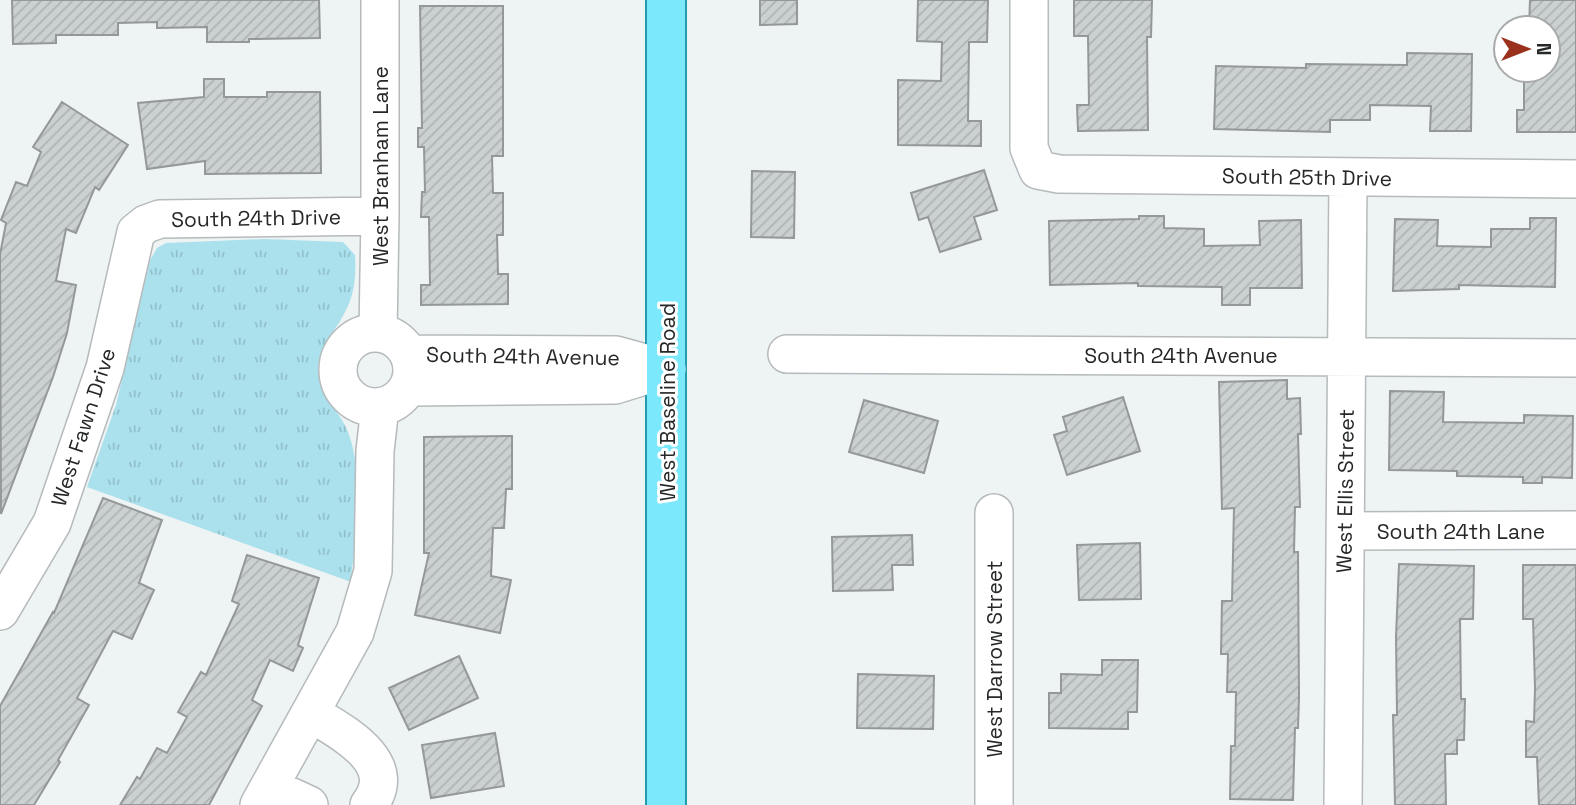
<svg xmlns="http://www.w3.org/2000/svg" width="1576" height="805" viewBox="0 0 1576 805" font-family="'Space Grotesk',sans-serif">
<style>
.park{fill:url(#park-tufts)}
.building{fill:url(#building-hatch);stroke:#949899;stroke-width:2}
.lines{fill:none;stroke-linecap:round;stroke-linejoin:round}
.minor-casing{stroke:#b6babc;stroke-width:40}
.major-casing{stroke:#249cb0;stroke-width:42}
.minor{stroke:#fff;stroke-width:37}
.major{stroke:#7be9fb;stroke-width:38}
.labels{text-anchor:middle;dominant-baseline:central;stroke-width:6;stroke-linejoin:round;paint-order:stroke}
.street-label{font-size:21px;fill:#262828;stroke:#fff}
</style>
<defs>
<pattern id="park-tufts" width="24" height="20" patternUnits="userSpaceOnUse" patternTransform="scale(1.75)"><rect width="24" height="20" fill="#aae1ed"/><path d="M3 7l-1-3M5 7V3M7 7l1-3M15 17l-1-3M17 17v-4M19 17l1-3" fill="none" stroke="#92c1cb"/></pattern>
<pattern id="building-hatch" width="6" height="6" patternUnits="userSpaceOnUse" patternTransform="scale(1.75)"><rect width="6" height="6" fill="#cbd0d1"/><path d="M-1 1l2-2M0 6l6-6M5 7l2-2" fill="none" stroke="#aeb3b3"/></pattern>
</defs>
<rect width="100%" height="100%" fill="#eef3f4"/>
<path class="park" d="M264,239L343,242L355,255C356,275 355,294 345,312C336,331 318,347 318,370C319,396 339,409 348,432C365,477 355,535 351,582L87,487L116,405L150,260L157,248L166,243Z"/>
<path class="building" d="M12,0H319L320,38L249,39V42H207V27L157,28V22L118,23V35H56V43L13,44Z
M760,0H797V24L760,25Z
M918,0H988L987,42H969L968,121H981V146L898,145V80L941,81L942,42L917,41Z
M1074,0H1152L1151,37H1147L1148,130L1078,131L1077,105H1089L1088,36H1074Z
M1530,0H1576V132H1517V110H1524V70H1548V28H1529Z
M420,6H503V156H492L493,193H503V235H497L498,274H508V304L421,305V285H430L429,217H421L422,192H425L424,147H418V128H422Z
M1407,53L1472,54L1471,131H1430L1431,106L1370,105V120H1330V132L1214,129L1216,66L1306,68V64L1407,65Z
M204,79H224V97H267V92H320L321,173L205,174V161L147,169L138,103L204,97Z
M62,102L128,145L99,190L95,187L76,233L66,229L56,281L76,285L67,333L53,377L1,514L0,255L6,223L1,220L16,182L27,186L41,152L33,147Z
M984,170L997,210L974,217L981,239L940,252L928,217L919,220L911,193Z
M752,171L795,172L794,238L751,237Z
M1139,216H1164V228L1204,229V246L1260,245L1259,221L1301,220L1302,288H1250V305H1222V287L1138,286V283L1050,285L1049,221L1139,219Z
M1530,218H1556L1555,287L1459,285V289L1393,291L1395,219L1438,220L1437,246L1491,247V229H1530Z
M1287,380V399L1300,398L1301,434H1298L1300,507H1295L1294,552H1298L1299,698L1298,728H1295L1293,800L1230,799L1231,746H1235L1236,692H1227L1228,654H1221L1222,601H1232L1234,508L1222,509L1219,382Z
M1390,391L1444,392L1443,422L1524,423V415L1573,416L1572,478L1542,477V483H1523V477L1457,476V471L1389,470Z
M1123,397L1140,451L1067,475L1054,435L1067,431L1063,417Z
M864,400L938,421L924,473L849,452Z
M512,436V489H506L504,528H493L491,576L511,580L500,633L415,615L429,553H424V437Z
M103,498L162,520L139,583L154,590L132,639L113,631L77,698L89,705L58,760L60,762L34,805H0V706L53,612L54,613Z
M912,535L913,565H892L893,590L833,591L832,537Z
M1140,543L1141,599L1079,600L1077,545Z
M247,555L319,578L298,645L303,648L293,671L270,660L252,700L262,706L209,805H120L137,777L140,779L157,748L167,753L187,717L178,712L201,672L206,675L239,604L232,601Z
M1399,564L1474,566L1473,619H1460L1461,699H1465L1464,740H1457V754H1445L1446,805H1395L1393,715H1397L1396,637Z
M1523,565H1576V805H1539L1537,757H1526V721L1534,722L1535,688L1533,619H1523Z
M459,656L478,698L409,730L389,688Z
M1102,660H1138L1137,712H1128V729L1049,728V693H1061V674L1102,675Z
M858,674L934,676L933,729L857,728Z
M495,733L504,786L431,798L422,745Z"/>
<g class="lines">
<defs>
<path id="minor" d="M1029,0V148L1038,170L1059,174L1576,179
M338 370a37 37 0 1 1 74 0a37 37 0 1 1-74 0Z
M378,333L380,216V0
M410,354L616,355L667,369
M787,354L1576,358
M409,387L615,385L667,369
M1345,531L1576,530
M0,611L52,523L105,368L136,232L146,224L160,219L380,216
M311,713C341,732 402,762 369,805
M270,787L309,805
M259,805L355,632L373,571L375,451L380,407
M994,805V513
M1343,805L1348,178"/>
<path id="major" d="M666,0V805"/>
</defs>
<use href="#minor" class="minor-casing"/>
<use href="#major" class="major-casing"/>
<use href="#minor" class="minor"/>
<use href="#major" class="major"/>
</g>
<g class="labels">
<g class="street-label">
<text transform="translate(380 166) rotate(-90)">West Branham Lane</text>
<text transform="translate(1307 177) rotate(1)">South 25th Drive</text>
<text transform="translate(256 218) rotate(-1)">South 24th Drive</text>
<text x="1181" y="355">South 24th Avenue</text>
<text transform="translate(523 356) rotate(1)">South 24th Avenue</text>
<text transform="translate(667 402) rotate(-90)">West Baseline Road</text>
<text transform="translate(83 427) rotate(-72)">West Fawn Drive</text>
<text transform="translate(1345 491) rotate(-89)">West Ellis Street</text>
<text x="1461" y="531">South 24th Lane</text>
<text transform="translate(994 659) rotate(-90)">West Darrow Street</text>
</g>
</g>
<g transform="translate(1527 49) rotate(90)"><circle r="33" fill="#ffffff" stroke="#a8a9a9" stroke-width="2"/>
<path d="M0-5L12 26L0 18L-12 26Z" fill="#9a311c"/>
<text y="-10" font-size="19" font-weight="bold" text-anchor="middle" fill="#262828">N</text>
</g>
</svg>
